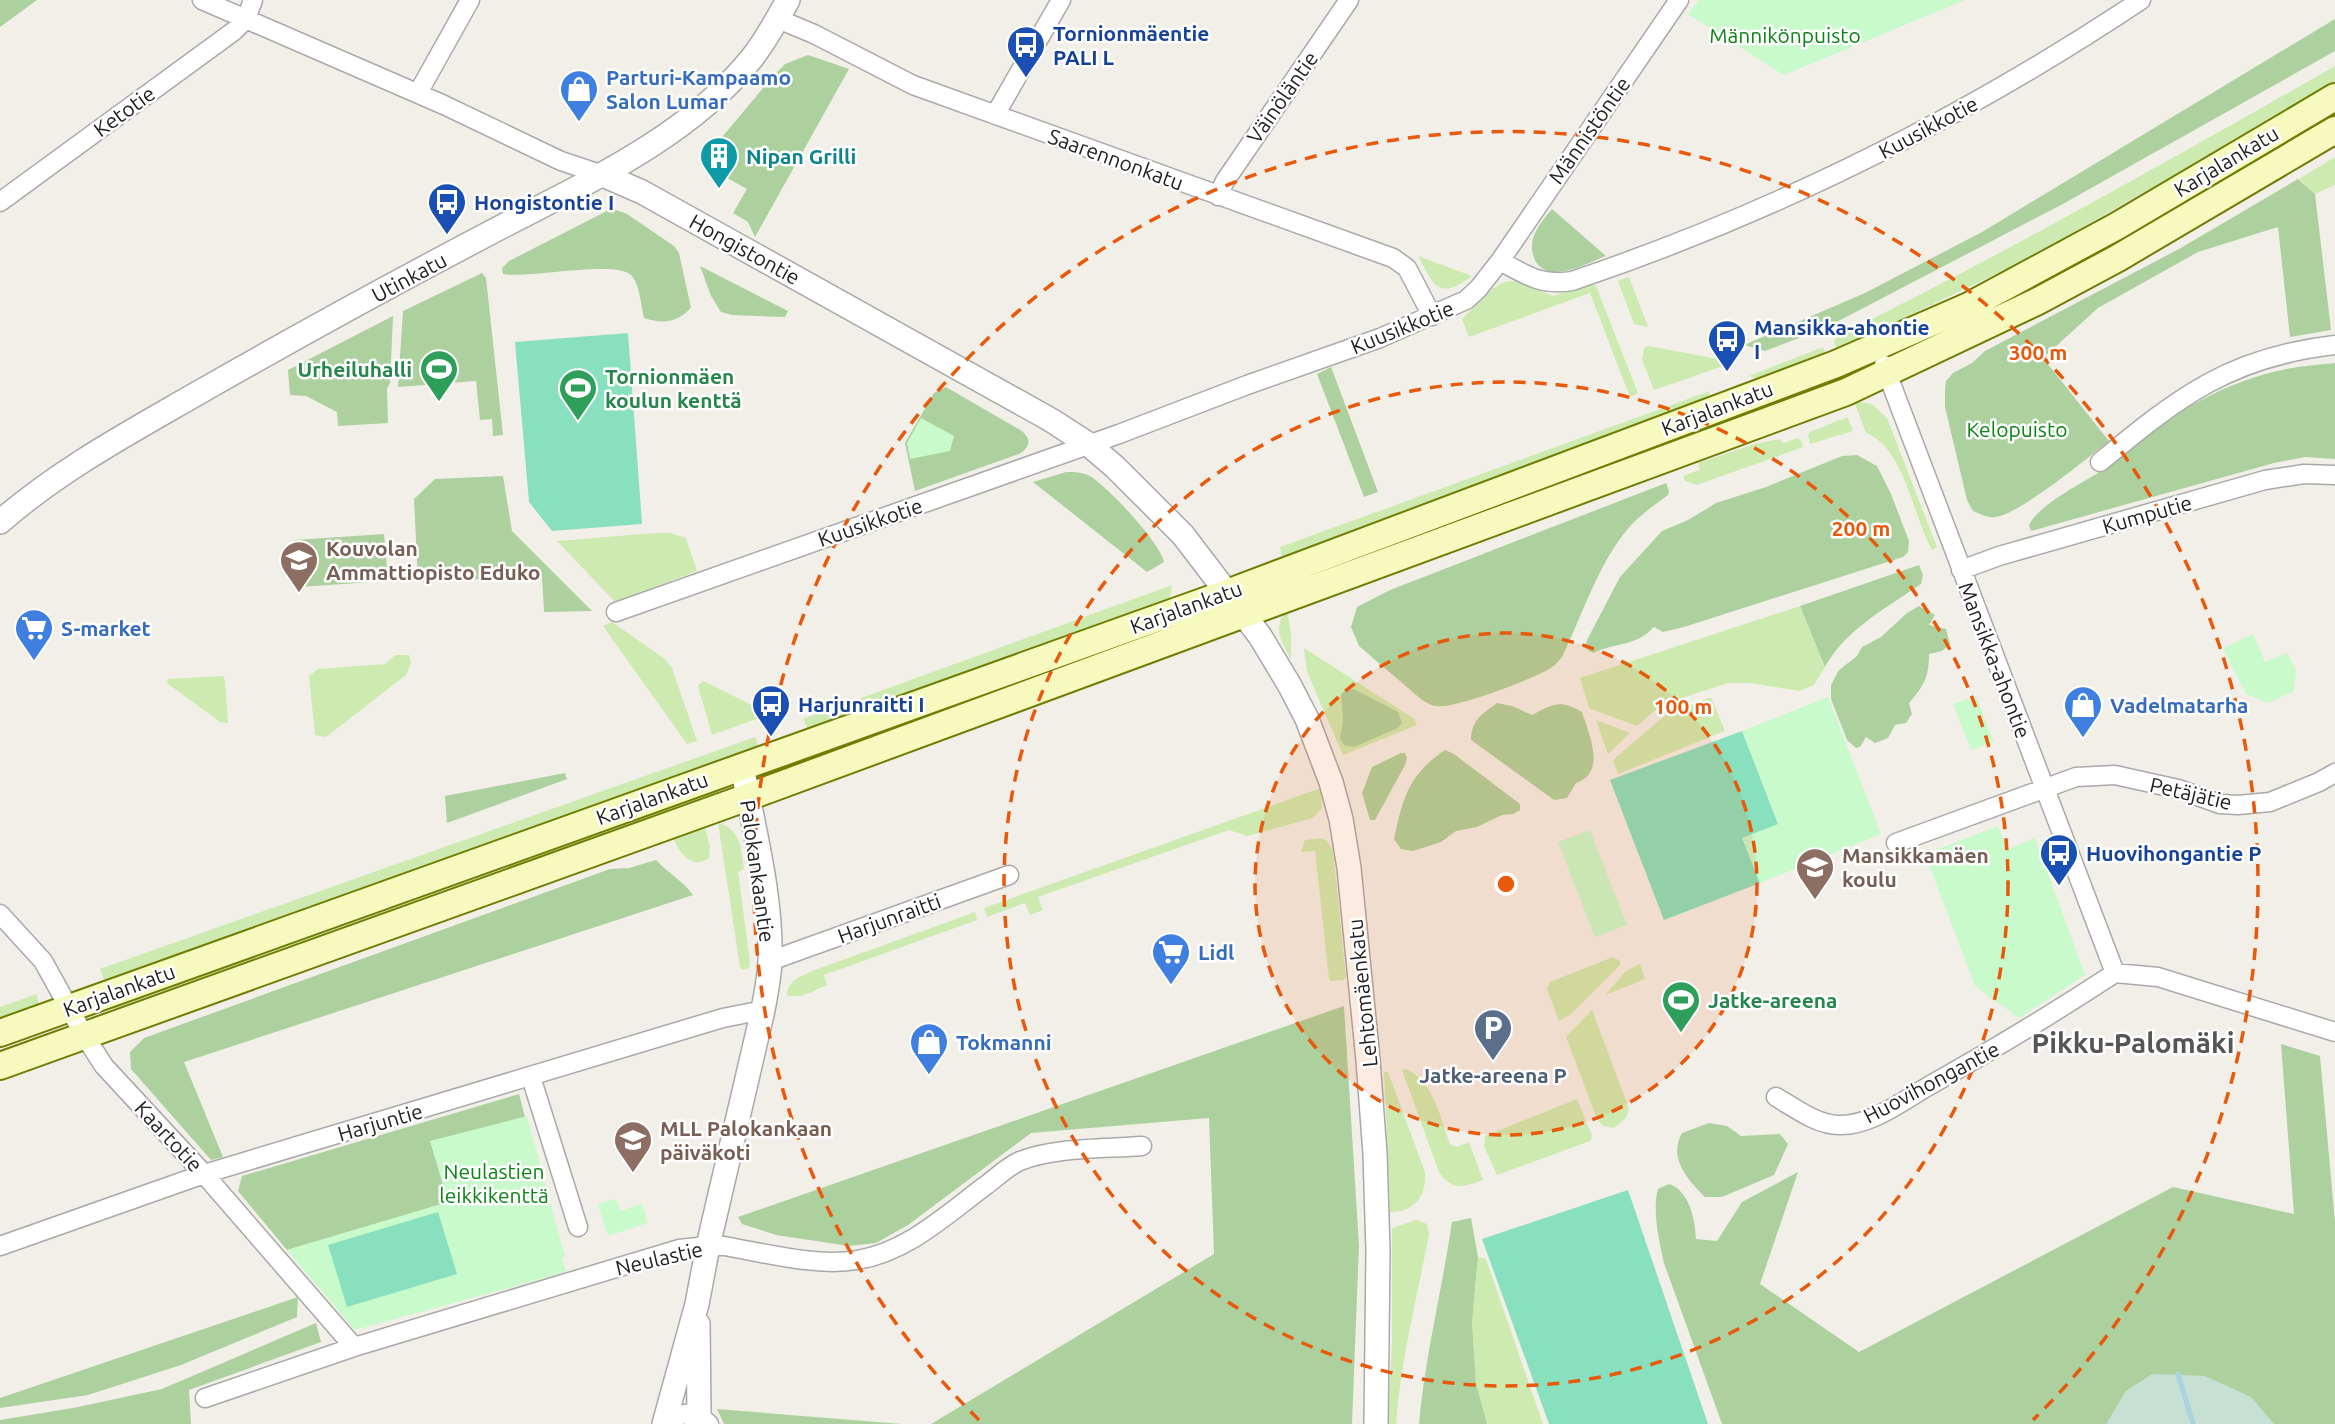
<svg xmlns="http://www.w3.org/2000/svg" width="2335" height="1424" viewBox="0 0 2335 1424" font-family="Ubuntu,sans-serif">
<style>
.grass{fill:#cdebb0}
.forest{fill:#add19e}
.wetland{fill:#c6e0d4}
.park{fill:#c8facc}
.pitch{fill:#88e0be}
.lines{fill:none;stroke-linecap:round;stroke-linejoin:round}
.stream{stroke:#aad3df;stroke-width:5}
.minor-casing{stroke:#a9a9a9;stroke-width:21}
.tertiary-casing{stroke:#a9a9a9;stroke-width:26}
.secondary-casing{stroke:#707d05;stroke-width:30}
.minor{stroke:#fff;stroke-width:18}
.tertiary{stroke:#fff;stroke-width:23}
.secondary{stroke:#f7fabf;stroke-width:26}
.ring{fill:none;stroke:#e8590c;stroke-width:3.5;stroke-dasharray:12 9}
.labels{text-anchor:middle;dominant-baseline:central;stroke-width:5;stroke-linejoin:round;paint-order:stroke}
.transit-label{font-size:21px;font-weight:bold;fill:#164399;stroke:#fff;text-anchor:start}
.park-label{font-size:21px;fill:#0c8416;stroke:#fff}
.shop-label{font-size:21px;font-weight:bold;fill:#366cbe;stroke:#fff;text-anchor:start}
.street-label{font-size:21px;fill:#222;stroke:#fff}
.culture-label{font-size:21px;font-weight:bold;fill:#0d838f;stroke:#fff;text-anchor:start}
.leisure-label{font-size:21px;font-weight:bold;fill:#27864d;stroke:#fff;text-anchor:start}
.education-label{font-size:21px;font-weight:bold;fill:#785e54;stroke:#fff;text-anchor:start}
.service-label{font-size:21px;font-weight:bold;fill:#4e5e75;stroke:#fff}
.district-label{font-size:28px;font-weight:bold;fill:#555;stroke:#fff}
.centre{fill:#e8590c;stroke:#fff;stroke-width:3.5}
.ring-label{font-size:21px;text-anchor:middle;font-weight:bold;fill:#e8590c;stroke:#fff;stroke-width:5;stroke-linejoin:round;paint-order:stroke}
</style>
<rect width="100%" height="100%" fill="#f2efe9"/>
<path class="grass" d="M2335,66V84L2021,262L1837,350L1834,342L1836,337C2006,253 2170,160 2335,66Z
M2335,111V118L2126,241L1993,314L1991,309Z
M2335,157V185L2315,194L2299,179Z
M1418,256L1472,276C1439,301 1434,286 1418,256Z
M1629,277L1648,327L1634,324L1618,281Z
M1509,281L1522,282L1553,296L1591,284L1596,286L1638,393L1630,397L1590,293L1469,337L1462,319C1477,306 1491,284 1509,281Z
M1649,346L1728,361L1729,364L1654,390L1642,360L1644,348Z
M1823,347L1826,354L1762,380L1749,376Z
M1833,374L1837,384L1366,559L1365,554Z
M1710,391L1707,402L1282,557L1280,547Z
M1854,401L1872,404L1887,418L1937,547L1932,550C1913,516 1904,447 1866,433Z
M1847,417L1853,430L1850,432L1810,444L1808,435L1810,432Z
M1797,438L1801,440L1803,447L1697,485L1685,481L1683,476L1700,470L1698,463L1755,444L1779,439L1784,443Z
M654,533H670L686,538L697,571L615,602L557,541Z
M1172,585L1170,598L808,730L803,719Z
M1800,606L1825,667L1814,685L1800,691L1750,683H1728L1661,705L1637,726L1589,708L1580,678Z
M1287,610L1291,634V659C1281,642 1272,627 1287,610Z
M612,622L665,659L672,668L697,741L687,744L603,626Z
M1103,647L1069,665L857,744L855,740L919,711Z
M1304,648L1413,718L1417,725L1343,755L1307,672Z
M395,655H409L411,663L406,675L326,737L315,735L309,676L318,669L385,664Z
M223,676L225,680L228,723L220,722L167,683L168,679Z
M703,681L762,710L765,713L764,716L712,735L698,686Z
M1711,697L1725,731L1618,774L1613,760L1664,716Z
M1596,720L1630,733L1608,754Z
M755,737L759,748L105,982L100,969Z
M1321,788L1322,808L1313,818L1247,836L1229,830L1038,897L1043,910L1030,915L1025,903L987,917L984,908Z
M718,789L719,792L717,795L116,1013L112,1002Z
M704,823L710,847L709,858C691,871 677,850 672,835Z
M718,823C741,829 741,848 744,869L738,872L750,962L749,968L743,970L740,967Z
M1320,838L1326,840L1333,850L1346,977L1344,980L1331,981L1329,979L1315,851L1301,852L1305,840Z
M975,912L977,920L824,975L827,985C815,990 800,1000 787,995C787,981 801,976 812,971Z
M1613,957L1620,961V965L1570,1015L1559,1021L1547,989L1550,982Z
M1640,964L1645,979L1605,995L1626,971Z
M37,994L39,1010L0,1024V1007Z
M1592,1010L1629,1109L1626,1118L1614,1128L1603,1126L1597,1119L1566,1037Z
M1405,1069C1434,1080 1440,1118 1450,1144L1457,1147L1469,1142L1483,1180C1462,1187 1454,1192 1439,1172L1402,1070Z
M1384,1072H1388L1425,1172C1427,1195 1415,1213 1390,1212Z
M1577,1099L1592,1136L1590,1141L1497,1175L1484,1146L1485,1136Z
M1416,1220L1427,1224L1429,1234C1417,1299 1401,1358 1396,1424H1388L1392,1342V1228Z
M1478,1257L1486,1259L1543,1424H1487L1476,1383L1472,1322Z"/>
<path class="forest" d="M0,0H37L0,27Z
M2335,19V51L2061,205L1825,328L1765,351L1744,345L1865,293L1982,232Z
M808,55L849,69L755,237L748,222L733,213L747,189L713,170L718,142L774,75L785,64Z
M2298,179L2315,194L2331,330L2290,337L2278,227L2198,252L2098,308L2043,358L2109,441C2089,457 2017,516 1995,517C1988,518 1980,514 1973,511L1967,500L1945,407V390L1946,381L1953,373L1972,363L1985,351L2179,249Z
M1552,209L1606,256C1590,262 1571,273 1554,272C1533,271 1527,248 1536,231C1540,223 1546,216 1552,209Z
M616,210L627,214L674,246L679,253L691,308C676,323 663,324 644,318C641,306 640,286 632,276C618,259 528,279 503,274L502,268L509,261L607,211Z
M700,266L788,311L785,317L732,315L721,312L711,296Z
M482,273L486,278L503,435L493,436L492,419L480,420L476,381L398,387L403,311Z
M393,316L390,383L387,389L388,423L338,426L337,412L306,396L290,395L288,370Z
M2335,363V459L2305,457L2274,463L2031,531L2029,525C2040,503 2085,482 2106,468C2121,459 2133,445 2147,434C2187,405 2233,380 2282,370C2299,366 2317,365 2335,363Z
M1331,367L1378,492L1364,497L1317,374Z
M946,387L1022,431C1032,440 1030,447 1019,454L915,491L905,443L934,393Z
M1857,455L1877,466L1891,494L1909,541L1908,552L1903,557L1684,627L1663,632L1654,627C1635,647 1617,642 1593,653L1585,648L1587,640L1620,577L1662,531L1688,520L1716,503L1766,487L1842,456Z
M1066,472C1075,472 1085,472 1093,478C1111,491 1159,541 1164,562L1147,572L1033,482Z
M503,476L512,531L592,611L544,612L542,576L418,582L414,499L435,479Z
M1666,483L1669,491L1668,495C1653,506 1638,516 1626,531C1597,567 1582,616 1562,657C1559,660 1557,663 1555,665C1541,677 1460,706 1442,706C1434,707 1429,704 1422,700L1359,646L1351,627L1357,607L1390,590Z
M384,534L388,581L299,587L295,540Z
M1919,565L1923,575L1921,584C1886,608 1845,630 1825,667L1800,606Z
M1919,606L1935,615L1929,625L1946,629L1950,644L1942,651L1929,654C1929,677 1924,686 1909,703L1912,714L1906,723L1895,725L1888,738L1875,743L1866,737L1860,747L1856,748L1847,740L1831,699V685L1839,670L1857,656L1862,647L1881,637L1907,613Z
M1354,689L1398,712L1402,723L1398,728L1354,747L1345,746L1340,739L1343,720L1341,694L1345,690Z
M1497,703L1512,706L1532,715C1553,704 1560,699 1582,712C1589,734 1607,773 1576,783L1567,798L1554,800L1471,740C1472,719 1481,715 1497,703Z
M1445,750L1454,754L1520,804V810L1513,814L1502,815L1477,827L1456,831L1441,842L1413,851L1401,849L1394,839C1403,798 1408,775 1445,750Z
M1401,753H1405L1407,758L1405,765L1375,820H1370L1362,793L1372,767Z
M565,773L567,779L447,823L445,796Z
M656,860C668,873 683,881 693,895L184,1062L223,1157L211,1160L131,1069L130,1052L144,1038L610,869L629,868Z
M1344,1006L1359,1246L1352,1424H931L1214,1254L1209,1118L1031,1133L908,1225L876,1243L849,1246L776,1235L742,1224L738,1217Z
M2281,1044L2320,1056L2335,1222V1424H1722L1664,1263C1659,1242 1652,1209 1658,1189L1669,1184C1690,1191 1695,1220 1696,1239L1717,1241L1742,1202L1798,1172L1760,1284L1859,1352L2173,1187L2294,1214Z
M519,1094L540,1175L287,1250L238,1191L242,1176Z
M1709,1123L1727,1126L1741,1136L1780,1134L1788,1144L1774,1175L1722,1197H1705C1687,1179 1668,1158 1682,1133Z
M1471,1218L1478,1257L1472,1322L1476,1383L1487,1424H1419C1425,1356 1442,1290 1452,1222Z
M298,1297L297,1317L181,1365L88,1395L0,1408V1398Z
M316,1323L321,1342L189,1390L191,1424H0V1420L73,1408L162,1389Z
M717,1409L902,1424H724Z"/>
<path class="wetland" d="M2152,1374L2205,1376L2251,1397L2274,1424H2106L2126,1391Z"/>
<path class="park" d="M1699,0H1965L1784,75L1688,14Z
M921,418L954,436L950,451L910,459L907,443Z
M2253,634L2265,662L2287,653L2296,669L2294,691L2268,703L2246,694L2223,648Z
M1976,696L1994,742L1971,750L1953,704Z
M1828,697L1881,834L1760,883L1742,838L1778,823L1742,731Z
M1998,826L2008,849L2035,838L2085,975L2019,1018L1975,986L1925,854Z
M1590,830L1627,925L1595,937L1558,842Z
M527,1116L565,1257L562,1258L566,1272L355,1330L287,1250L448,1202L430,1141Z
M616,1199L620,1211L642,1204L648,1223L608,1236L598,1204Z"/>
<path class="pitch" d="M628,333L642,524L552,531L529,502L515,342Z
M1742,731L1778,824L1742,838L1760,883L1664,920L1610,780Z
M1628,1190L1708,1424H1549L1482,1239Z
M438,1212L457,1274L347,1307L328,1245Z"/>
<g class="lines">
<path class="stream" d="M2178,1374L2193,1424"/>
<defs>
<path id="minor" d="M202,0L444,105L561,161L603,175
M778,19L814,34L913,85L1393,258L1407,268L1432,316
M418,93L470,0
M995,115L1061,0
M1218,196L1225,181L1349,0
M0,202L234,31L246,19L253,0
M1500,261L1679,0
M1884,365L2115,973
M2100,462C2179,397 2229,357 2335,345
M1961,570L1999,556L2265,480L2304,474L2335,475
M616,612L1119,434L1247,385L1380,338L1466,300L1478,289L1500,261C1526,275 1541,286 1572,281C1774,213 1964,118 2141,0
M1896,843L2076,777L2115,775L2178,789L2220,804L2238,805L2270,802L2319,782L2335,773
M0,914L43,961L84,1035L104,1066L204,1174L354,1347
M770,961L1009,875
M2115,973L2158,977L2335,1032
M531,1077L578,1227
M1776,1097C1795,1108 1817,1125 1839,1125C1870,1126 1901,1102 1927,1087C1991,1051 2054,1013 2115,973
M0,1246L204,1174L723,1018L763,1010
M205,1398L354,1347L679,1249L708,1246H724C765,1253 817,1267 857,1260C907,1252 946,1215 985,1186C996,1178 1008,1166 1020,1161C1055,1147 1104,1149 1142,1146
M664,1423C683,1412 693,1408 709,1424"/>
<path id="tertiary" d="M603,175L642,192L1051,420L1088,444L1115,467L1183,535L1260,636L1290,686L1307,719L1331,782L1341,819L1349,868L1368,1060L1375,1154L1378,1251L1376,1424
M0,522C57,472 125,435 191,397C287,342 385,288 484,236C576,187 684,142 752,58C766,40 777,20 788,0
M664,1424L697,1304L708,1246L763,1010C766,994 769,979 770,962C772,897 754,830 742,766
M696,1424L699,1414L698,1324"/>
<path id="secondary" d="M0,1033L1227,593L1836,364L1969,306L2117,226L2335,97
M0,1066L748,797L1846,392L2036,302L2118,258L2335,130"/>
</defs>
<use href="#minor" class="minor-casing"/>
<use href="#tertiary" class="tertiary-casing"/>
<use href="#secondary" class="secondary-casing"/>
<use href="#minor" class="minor"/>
<use href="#tertiary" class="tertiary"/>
<use href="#secondary" class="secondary"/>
</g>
<circle cx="1506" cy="884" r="251" fill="#e8590c" fill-opacity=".12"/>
<g class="ring">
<circle cx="1506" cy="884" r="251"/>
<circle cx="1506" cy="884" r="502"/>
<path d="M979 1420A752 752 0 1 1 2033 1420"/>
</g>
<defs>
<symbol id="bus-pin" viewBox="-11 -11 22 30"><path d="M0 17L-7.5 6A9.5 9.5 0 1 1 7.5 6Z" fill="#1a4fb4" stroke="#fff"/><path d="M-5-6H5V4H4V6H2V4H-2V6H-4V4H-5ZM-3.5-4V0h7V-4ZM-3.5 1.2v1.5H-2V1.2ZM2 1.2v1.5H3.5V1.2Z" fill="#fff"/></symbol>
<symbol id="shop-pin" viewBox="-11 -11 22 30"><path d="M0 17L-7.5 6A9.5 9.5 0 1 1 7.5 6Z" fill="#3f7fe0" stroke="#fff"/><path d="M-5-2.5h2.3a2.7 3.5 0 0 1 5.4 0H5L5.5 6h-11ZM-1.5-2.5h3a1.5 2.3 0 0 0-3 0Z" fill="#fff"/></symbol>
<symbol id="building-pin" viewBox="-11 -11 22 30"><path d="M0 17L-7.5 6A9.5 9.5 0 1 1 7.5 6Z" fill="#0f9aa8" stroke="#fff"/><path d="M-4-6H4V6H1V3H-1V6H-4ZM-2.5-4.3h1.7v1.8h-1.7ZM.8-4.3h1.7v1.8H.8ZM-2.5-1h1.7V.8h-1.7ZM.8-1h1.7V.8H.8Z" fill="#fff"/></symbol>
<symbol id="stadium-pin" viewBox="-11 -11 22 30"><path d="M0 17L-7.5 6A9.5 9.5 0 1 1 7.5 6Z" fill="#2e9e5b" stroke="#fff"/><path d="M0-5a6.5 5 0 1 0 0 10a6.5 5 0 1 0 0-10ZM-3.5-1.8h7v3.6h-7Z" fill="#fff"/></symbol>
<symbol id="school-pin" viewBox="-11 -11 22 30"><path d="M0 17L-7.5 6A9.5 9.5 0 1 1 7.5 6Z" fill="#8d6e63" stroke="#fff"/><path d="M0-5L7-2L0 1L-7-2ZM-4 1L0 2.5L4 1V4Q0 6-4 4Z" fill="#fff"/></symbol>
<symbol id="supermarket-pin" viewBox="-11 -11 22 30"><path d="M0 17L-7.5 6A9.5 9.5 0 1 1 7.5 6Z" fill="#3f7fe0" stroke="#fff"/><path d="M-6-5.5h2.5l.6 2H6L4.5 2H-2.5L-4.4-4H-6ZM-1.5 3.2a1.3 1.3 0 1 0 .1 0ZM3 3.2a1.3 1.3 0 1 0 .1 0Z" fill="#fff"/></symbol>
<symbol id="parking-pin" viewBox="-11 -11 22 30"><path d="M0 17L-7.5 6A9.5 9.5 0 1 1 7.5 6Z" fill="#5c6f8a" stroke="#fff"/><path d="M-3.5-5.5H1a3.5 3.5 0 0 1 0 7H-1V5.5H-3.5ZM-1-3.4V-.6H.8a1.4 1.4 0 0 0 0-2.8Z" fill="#fff"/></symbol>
</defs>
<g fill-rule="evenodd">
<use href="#bus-pin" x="1004" y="23" width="44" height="60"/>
<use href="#shop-pin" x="557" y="67" width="44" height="60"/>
<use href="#building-pin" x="697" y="134" width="44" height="60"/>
<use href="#bus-pin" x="425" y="180" width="44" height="60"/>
<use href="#bus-pin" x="1705" y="317" width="44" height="60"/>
<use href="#stadium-pin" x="417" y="347" width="44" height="60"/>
<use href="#stadium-pin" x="556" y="366" width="44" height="60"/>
<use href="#school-pin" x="277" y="538" width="44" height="60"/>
<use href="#supermarket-pin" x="12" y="606" width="44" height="60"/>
<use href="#bus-pin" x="749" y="682" width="44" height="60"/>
<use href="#shop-pin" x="2061" y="683" width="44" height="60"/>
<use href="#bus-pin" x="2037" y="831" width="44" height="60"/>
<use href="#school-pin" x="1793" y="845" width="44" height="60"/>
<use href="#supermarket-pin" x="1149" y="930" width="44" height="60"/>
<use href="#stadium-pin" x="1659" y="978" width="44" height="60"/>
<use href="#parking-pin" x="1471" y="1006" width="44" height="60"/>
<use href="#shop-pin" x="907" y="1020" width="44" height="60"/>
<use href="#school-pin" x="611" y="1118" width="44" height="60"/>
</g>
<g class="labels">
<g class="transit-label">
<text x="1053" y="33">Tornionmäentie<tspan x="1053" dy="24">PALI L</tspan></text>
<text x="474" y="202">Hongistontie I</text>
<text x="1754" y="327">Mansikka-ahontie<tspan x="1754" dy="24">I</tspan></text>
<text x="798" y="704">Harjunraitti I</text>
<text x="2086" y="853">Huovihongantie P</text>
</g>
<g class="park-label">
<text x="1785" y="35">Männikönpuisto</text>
<text x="2017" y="429">Kelopuisto</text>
<text x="494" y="1171">Neulastien<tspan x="494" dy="24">leikkikenttä</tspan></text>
</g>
<g class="shop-label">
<text x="606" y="77">Parturi-Kampaamo<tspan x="606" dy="24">Salon Lumar</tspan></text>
<text x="61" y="628">S-market</text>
<text x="2110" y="705">Vadelmatarha</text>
<text x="1198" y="952">Lidl</text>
<text x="956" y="1042">Tokmanni</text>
</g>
<g class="street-label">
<text transform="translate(1282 97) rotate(-55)">Väinöläntie</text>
<text transform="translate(124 111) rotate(-36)">Ketotie</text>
<text transform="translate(1928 127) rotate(-28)">Kuusikkotie</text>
<text transform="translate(1589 130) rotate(-55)">Männistöntie</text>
<text transform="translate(1116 159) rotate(20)">Saarennonkatu</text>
<text transform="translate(2226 161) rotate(-31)">Karjalankatu</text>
<text transform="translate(745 249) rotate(29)">Hongistontie</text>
<text transform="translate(409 277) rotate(-28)">Utinkatu</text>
<text transform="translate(1402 327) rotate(-22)">Kuusikkotie</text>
<text transform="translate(1717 408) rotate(-21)">Karjalankatu</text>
<text transform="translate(2147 514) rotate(-16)">Kumputie</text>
<text transform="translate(870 522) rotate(-19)">Kuusikkotie</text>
<text transform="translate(1186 607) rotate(-20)">Karjalankatu</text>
<text transform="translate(1995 660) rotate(69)">Mansikka-ahontie</text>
<text transform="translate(2191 793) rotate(13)">Petäjätie</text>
<text transform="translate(652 798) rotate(-20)">Karjalankatu</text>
<text transform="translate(758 871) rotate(82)">Palokankaantie</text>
<text transform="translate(889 918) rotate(-20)">Harjunraitti</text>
<text transform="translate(119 990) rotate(-20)">Karjalankatu</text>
<text transform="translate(1362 993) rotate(-96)">Lehtomäenkatu</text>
<text transform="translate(1931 1082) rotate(-28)">Huovihongantie</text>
<text transform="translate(380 1122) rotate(-16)">Harjuntie</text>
<text transform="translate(169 1136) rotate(47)">Kaartotie</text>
<text transform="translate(659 1258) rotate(-13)">Neulastie</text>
</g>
<g class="culture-label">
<text x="746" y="156">Nipan Grilli</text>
</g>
<g class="leisure-label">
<text x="412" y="369" text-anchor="end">Urheiluhalli</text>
<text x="605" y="376">Tornionmäen<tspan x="605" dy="24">koulun kenttä</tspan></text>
<text x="1708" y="1000">Jatke-areena</text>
</g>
<g class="education-label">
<text x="326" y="548">Kouvolan<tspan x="326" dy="24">Ammattiopisto Eduko</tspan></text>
<text x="1842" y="855">Mansikkamäen<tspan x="1842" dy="24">koulu</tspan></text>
<text x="660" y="1128">MLL Palokankaan<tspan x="660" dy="24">päiväkoti</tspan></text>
</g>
<g class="service-label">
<text x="1493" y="1075">Jatke-areena P</text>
</g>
<g class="district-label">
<text x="2133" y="1042">Pikku-Palomäki</text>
</g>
</g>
<circle cx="1506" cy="884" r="10" class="centre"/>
<g class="ring-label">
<text x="2038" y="360">300 m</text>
<text x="1861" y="536">200 m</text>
<text x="1683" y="714">100 m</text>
</g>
</svg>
